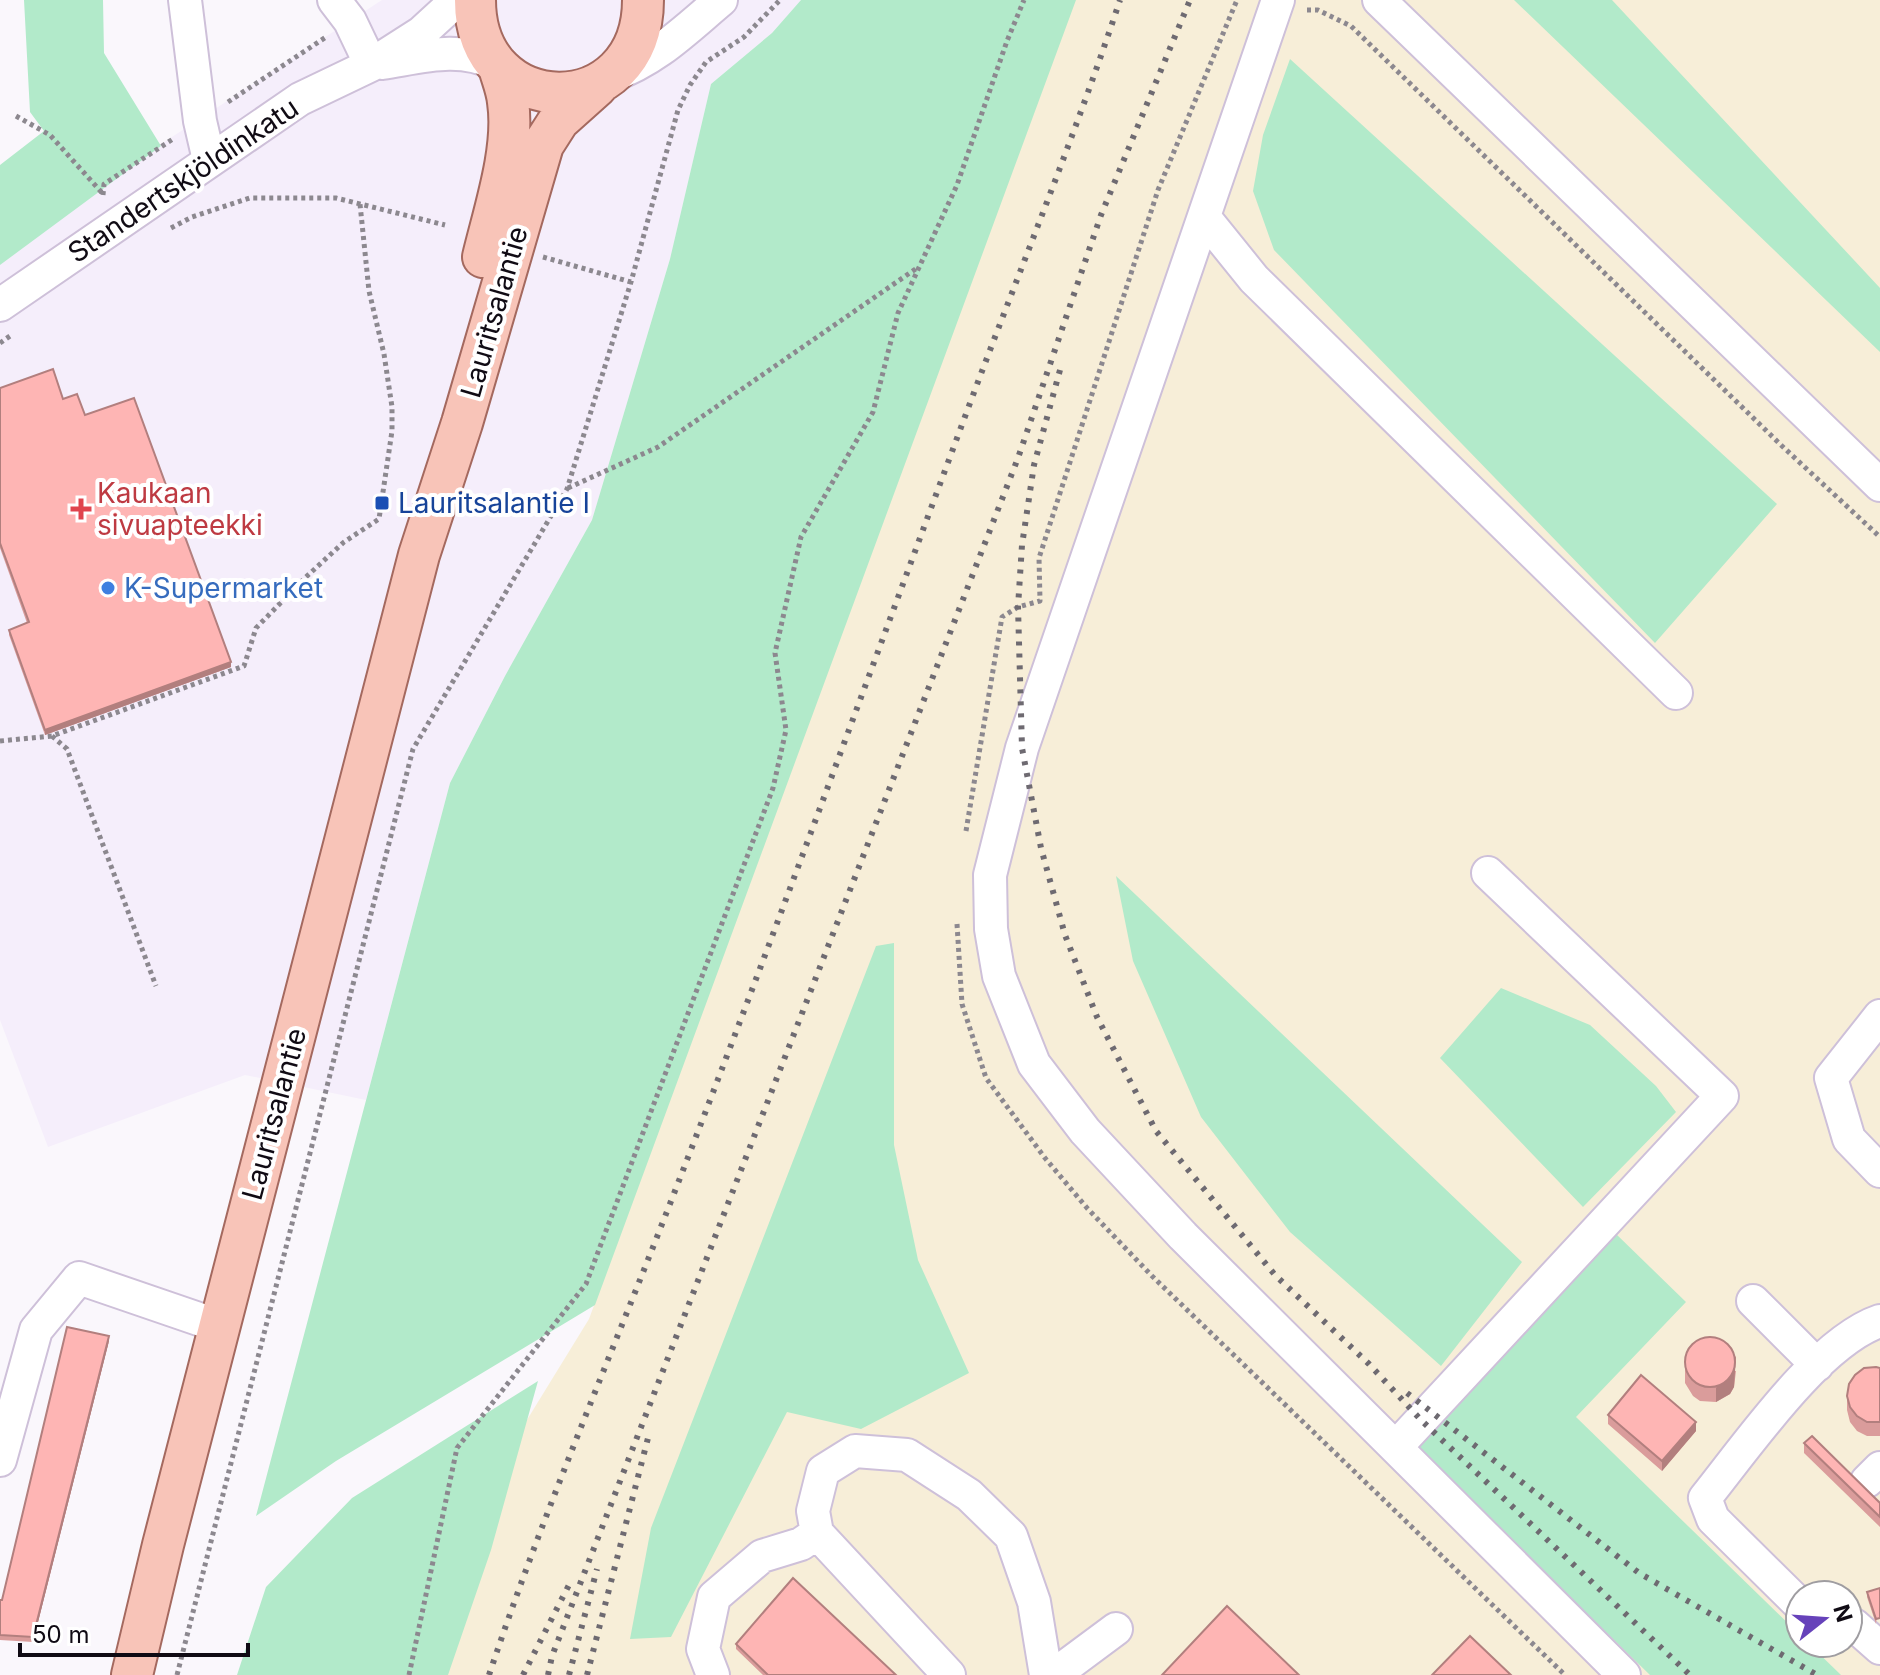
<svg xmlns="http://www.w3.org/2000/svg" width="1880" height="1675" viewBox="0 0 1880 1675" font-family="Inter,sans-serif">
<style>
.built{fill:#f5eefb}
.industrial{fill:#f7eed8;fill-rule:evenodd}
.green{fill:#b2eaca}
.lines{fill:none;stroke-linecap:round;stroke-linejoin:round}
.minor-casing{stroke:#cec0d9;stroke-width:36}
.major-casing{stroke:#a4695f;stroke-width:44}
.path{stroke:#8c888f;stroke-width:5;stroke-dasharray:4 4;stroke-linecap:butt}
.minor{stroke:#fff;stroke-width:32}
.major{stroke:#f8c4b8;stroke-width:40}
.rail{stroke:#6e6a71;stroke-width:6;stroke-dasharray:4 8;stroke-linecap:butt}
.wall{fill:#da9c9b}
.shaded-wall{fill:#b27f7e}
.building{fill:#feb5b4;stroke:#b27f7e;stroke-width:2}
.transit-dot{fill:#1a4fb4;stroke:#fff;stroke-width:3}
.health-dot{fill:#e0444e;stroke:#fff;stroke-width:3}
.shop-dot{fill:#3f7fe0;stroke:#fff;stroke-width:3}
.labels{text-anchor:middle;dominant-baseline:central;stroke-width:8;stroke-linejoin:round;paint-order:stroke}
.street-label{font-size:28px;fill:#100b14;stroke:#fff}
.health-label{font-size:28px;fill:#be3a42;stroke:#fff;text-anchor:start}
.transit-label{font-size:28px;fill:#164399;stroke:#fff;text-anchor:start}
.shop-label{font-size:28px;fill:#366cbe;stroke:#fff;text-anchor:start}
</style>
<rect width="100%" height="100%" fill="#faf7fc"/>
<path class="built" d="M382,0H801L772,33L711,84L670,259L592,520L505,676L450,783L366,1100L245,1075L48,1147L0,1020V249Z"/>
<path class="industrial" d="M1063,0H1880V1675H433L477,1501L589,1319L795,760ZM1800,1595H1848V1643H1800Z"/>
<path class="green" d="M24,0H103L104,53L161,146L0,265V165L44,131L30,112Z
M801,0H1076L595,1305L336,1461L256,1516L450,783L505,676L592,520L670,259L711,84L772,33Z
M1514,0H1612L1880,288V352Z
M1290,59L1777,504L1655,643L1274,250L1253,191L1263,135Z
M1116,876L1522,1262L1441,1366L1290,1232L1201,1117L1133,961Z
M894,943V1145L918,1260L969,1373L861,1429L787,1412L671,1637L630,1639L651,1528L876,946Z
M1501,988L1590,1025L1656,1086L1676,1112L1583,1207L1440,1058Z
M1614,1232L1686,1302L1576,1417L1800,1635V1643H1808L1841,1675H1650L1417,1449Z
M538,1381L491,1550L448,1675H237L266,1587L352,1498Z"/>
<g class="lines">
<defs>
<path id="minor" d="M185,0L200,121L209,160
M334,0L350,21L371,65
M1278,0L1022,748L990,875L991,929L999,976L1034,1064L1085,1131L1183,1236L1624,1675
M1379,0L1880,485
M382,63C421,57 459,45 496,64
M611,76C657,59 684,31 721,0
M1204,217L1254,279L1676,693
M0,305L300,99L371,65L421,33L457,0
M1880,1016L1831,1078L1849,1139L1880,1171
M1753,1301L1817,1365
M1396,1447L1722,1096L1488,873
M0,1460L36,1330L79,1278L219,1326
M1867,1481L1880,1468
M1800,1605L1713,1519L1705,1498C1747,1446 1818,1342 1880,1321
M1848,1624L1854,1625L1880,1648
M713,1675L703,1649L714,1597L762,1556L801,1544L817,1533
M949,1675L817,1533L813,1511L823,1471L855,1451L907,1455L969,1495L1011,1536L1034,1602L1046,1675
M1054,1675L1116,1629"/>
<path id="major" d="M475,0C475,123 643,124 643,0
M483,257C494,211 515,149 508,102C507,91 503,81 500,71
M132,1675L163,1545L419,555L462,423L543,145L559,120L597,86"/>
</defs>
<use href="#minor" class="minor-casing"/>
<use href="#major" class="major-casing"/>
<path class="path" d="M1307,10H1318L1351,26L1782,446L1880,537
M228,102L326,37
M16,116L50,135L104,195
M103,195L104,184L173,139
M171,228L192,217L250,198H336L445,225
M543,257L631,282
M0,343L10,336
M568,488L658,447L917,268
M52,736L67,749L156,986
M0,741L52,736L244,666L256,628L306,577L344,542L379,519L392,431V407L384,354L369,291L360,204
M966,831L1002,617L1018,607L1040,601L1039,558L1158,190L1237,0
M957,924L962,1004L986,1078L1045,1158L1087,1208L1152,1276L1565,1675
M177,1675L413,749L567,489L631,282L678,110L690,85L706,62L744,37L780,0
M409,1675L457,1448L586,1284L773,788L786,730L775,653L801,537L873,412L898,313L957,185L1007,41L1024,0"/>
<use href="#minor" class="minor"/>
<use href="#major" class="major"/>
<path class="rail" d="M1060,370L1034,465L1022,545L1018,607L1022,748L1041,848L1065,935L1097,1017L1156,1131L1275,1275L1369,1364L1421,1420L1690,1675
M1407,1393L1639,1573L1817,1675
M489,1675C543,1513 611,1356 673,1196C773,939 867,680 963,422C1015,281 1073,142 1120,0
M523,1675L571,1581
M548,1675L552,1656L1018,458L1101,215L1190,0
M569,1675L597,1569
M587,1675L648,1438"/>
</g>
<path class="wall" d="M0,388L63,399L85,415L231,667L45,735L9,635V630L27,623L0,548Z
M109,1341L33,1642L0,1640V1600H2Z
M1685,1368L1736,1371L1734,1387L1730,1394L1716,1402L1700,1401L1693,1396L1685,1383Z
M1880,1368V1436H1867L1857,1431L1850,1422L1847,1410V1396Z
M1608,1415L1696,1431L1662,1471L1608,1424Z
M1804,1443L1880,1503V1527L1804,1453Z
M1880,1588L1876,1624L1867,1597V1592Z
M736,1644L896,1675H763L736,1649Z"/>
<path class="shaded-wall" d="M231,662V667L45,735V730Z
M109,1336V1341L33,1642V1637Z
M1736,1356L1734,1387L1730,1394L1716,1402V1388Z
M1696,1422V1431L1662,1471V1461Z"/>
<path class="building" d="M53,369L63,399L77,394L85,415L134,398L231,662L45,730L9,630L29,622L0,543V388Z
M67,1327L109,1336L33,1637L0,1635V1600H2Z
M1685 1362a25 25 0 1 1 50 0a25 25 0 1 1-50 0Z
M1876,1367L1880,1368V1422H1867L1857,1416L1850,1407L1847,1396L1849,1384L1855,1375L1864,1368Z
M1641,1375L1696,1422L1662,1461L1608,1415Z
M1812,1436L1880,1503V1517L1804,1443Z
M793,1578L896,1675H768L736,1644Z
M1880,1588V1618L1876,1619L1867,1592Z
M1227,1606L1299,1675H1162Z
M1470,1636L1511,1675H1432Z"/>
<rect class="transit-dot" x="374" y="495" width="16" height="16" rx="4"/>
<path class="health-dot" d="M77 497h8v8h8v8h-8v8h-8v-8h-8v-8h8z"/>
<circle class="shop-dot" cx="108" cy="588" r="8"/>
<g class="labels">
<g class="street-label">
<text transform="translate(183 180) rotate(-34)">Standertskjöldinkatu</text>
<text transform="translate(494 312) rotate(-74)">Lauritsalantie</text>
<text transform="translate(274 1114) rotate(-75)">Lauritsalantie</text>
</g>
<g class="health-label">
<text x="97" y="493">Kaukaan<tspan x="97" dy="32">sivuapteekki</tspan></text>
</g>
<g class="transit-label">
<text x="398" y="503">Lauritsalantie I</text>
</g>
<g class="shop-label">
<text x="124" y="588">K-Supermarket</text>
</g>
</g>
<g transform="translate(1824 1619) rotate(73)"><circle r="38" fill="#ffffff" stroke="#9f9da1" stroke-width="2"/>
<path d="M0-6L14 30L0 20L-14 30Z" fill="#6642ba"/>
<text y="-12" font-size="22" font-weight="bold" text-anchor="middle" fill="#100b14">N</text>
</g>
<path d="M20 1643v12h228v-12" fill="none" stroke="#100b14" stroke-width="4"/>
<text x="32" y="1643" font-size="24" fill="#100b14" stroke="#ffffff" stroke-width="6" paint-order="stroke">50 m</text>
</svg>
